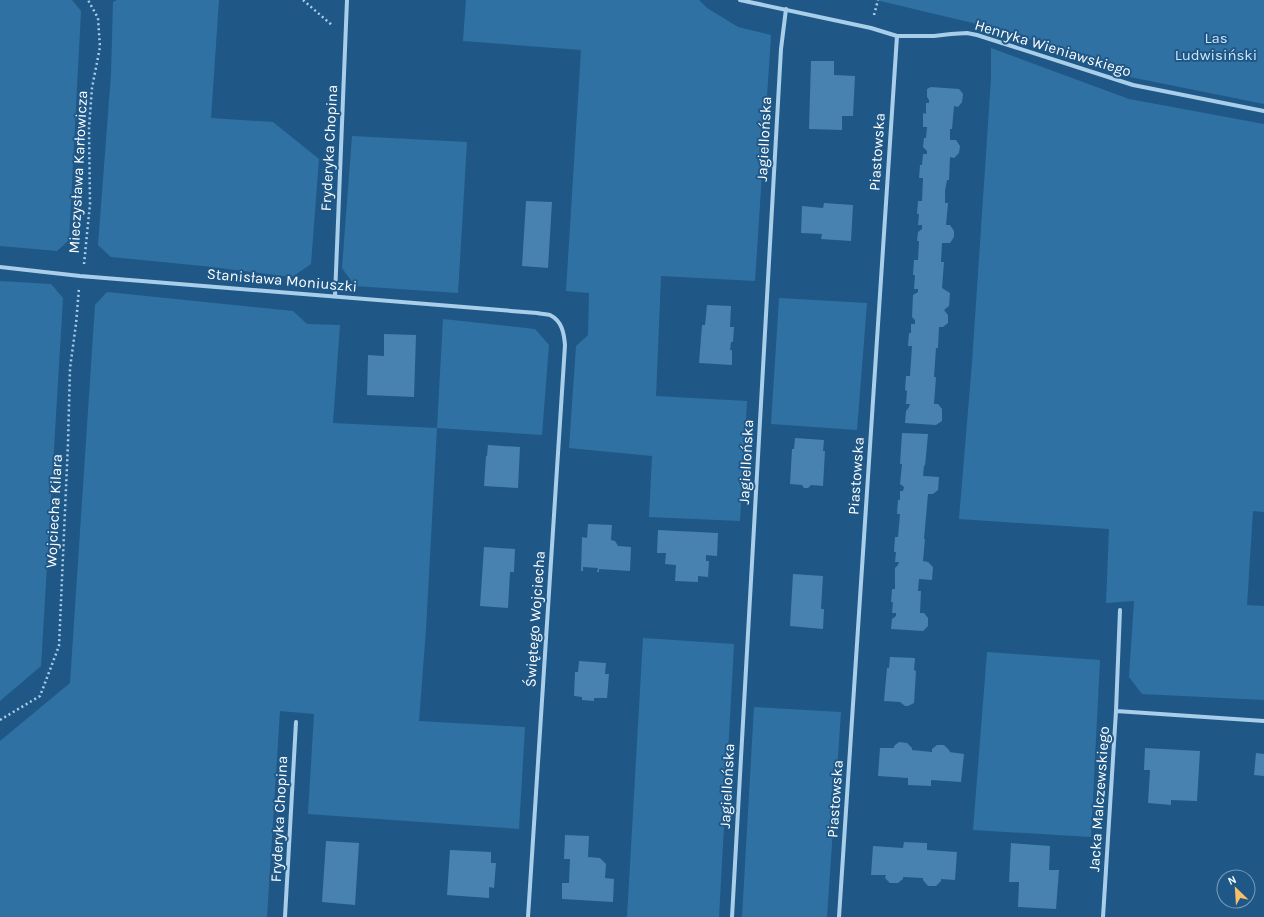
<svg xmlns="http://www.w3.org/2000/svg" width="1264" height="917" viewBox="0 0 1264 917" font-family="Karla,sans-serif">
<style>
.green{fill:#3071a4}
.building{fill:#4882b0}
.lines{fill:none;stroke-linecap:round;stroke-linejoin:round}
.path{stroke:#a9ceea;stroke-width:2.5;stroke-dasharray:2 3;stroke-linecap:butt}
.street{stroke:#a9ceea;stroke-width:4}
.labels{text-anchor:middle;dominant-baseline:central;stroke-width:4;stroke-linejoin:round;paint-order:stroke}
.park-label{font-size:15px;fill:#cee5f8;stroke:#1f5887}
.street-label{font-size:15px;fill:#fff;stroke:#1f5887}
</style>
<rect width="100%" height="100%" fill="#1f5887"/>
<path class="green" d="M0,0H72L81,11L69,240L57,251L0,246Z
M117,0H219L211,118L273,122L319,159L311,264L292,277L203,266L111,257L98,245L111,74L113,2Z
M466,0H699L707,8L738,27L771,35L755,281L661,276L656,396L747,401L740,521L649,517L652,456L569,448L576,346L588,335L589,293L566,291L581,50L463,41Z
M876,0H1264V104L1130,77L1038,42L994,28Z
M991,48L1129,99L1264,124V512L1253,511L1247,605L1264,606V700L1142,694L1129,677L1134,601L1106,603L1109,529L959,519L972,363L991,79Z
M352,136L467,142L458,293L355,286L342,268Z
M0,281L51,284L63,298L41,666L0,701Z
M107,292L293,311L307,324L340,325L333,423L437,428L443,319L535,329L549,345L542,435L437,428L426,629L419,721L525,727L519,829L308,814L314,714L280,711L267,917H0V741L70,683L95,305Z
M779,298L867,303L857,430L771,424Z
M643,638L734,644L719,917H627Z
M987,652L1100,660L1091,837L973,830Z
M754,707L841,712L827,917H742Z"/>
<path class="building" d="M811,61H834V75L855,76L853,116H842V130L809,129Z
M931,87L959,89L963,94L962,102L958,107L954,106L952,129H950V140H956L960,146L959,153L954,158L950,157L949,180H947L945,191V203H948L946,225H950L954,231V237L950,243H942L941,262H944L942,288L950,293L949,306L944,310L948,315V323L943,327H939L938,348H936L934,377H936L934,404H938L942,409V421L936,425L905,423L906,411L909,407L910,404H906L907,391L905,390L906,376H910L912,346H908L909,333H911V324H915V320L912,317L913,295L918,292V289H914L915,275H913L914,260H918L919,241H917L918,232L922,229V225H918L919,214H917L918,201H922L923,178H919L920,165H922L923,154H927V151L923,147L924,138H926L927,127H923V113L926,114V103H929V100L927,97V89Z
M526,201L552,202L548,268L522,266Z
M824,203L853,205L851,241L821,239L822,234L801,233L802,206L823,208Z
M707,305L731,306L730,327H734L733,342H731L730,350H732V365L699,363L702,325H705Z
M384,334L416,335L414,397L367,395L368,355L384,356Z
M902,433L928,434L925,466L924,465L923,476L939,477L938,490L933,494H928L924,539H925L923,561L928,562L933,567L932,580L919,579L918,591H921L920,613H924L928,618V626L923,631L891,629L892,619L896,616V613H892L893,602H891L892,589H895V568L898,565L899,562H895L896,552H894L895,537H898L900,514H897L898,500H900V491H903L904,487L900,484L902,464H900Z
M795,438L824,440L823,451H825L823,486L811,485L808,488H804L802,485L790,484L792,449H794Z
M488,445L520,447L518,488L484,486L486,456H487Z
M588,524L612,525L611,540L615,541L618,546L631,547L630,571L599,569V572H597L598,568L583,567V571H581L582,537L587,538Z
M658,530L718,533L717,556L706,555V561H709L708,577L698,576V582L675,581L676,565L665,564L666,553H657Z
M484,547L515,549L514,572H510L508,608L480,606Z
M793,574L823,576L821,609H824L823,629L790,626Z
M890,657L915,658L914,670L916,671L914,703L908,706H905L900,702L884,701L887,668H889Z
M579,661L606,663L605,674H609L607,698H594V701L582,700V697L574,696L575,672H578Z
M899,742L907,743L912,748V750L932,752V749L937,745H944L950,751L949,752L964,754L961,782L931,780V786L908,785V778L878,776L880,748H894V746Z
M1145,748L1200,751L1197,801L1171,800V805L1148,803L1150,770H1144Z
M1256,753L1264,754V776L1254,775Z
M565,835L589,836L588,857L600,858L606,864L605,878L614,879L613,902L562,899V883H569L570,859H564Z
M326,841L359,843L355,905L322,902Z
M904,842L927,843V850L957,852L955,880L941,879V881L936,886H928L923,880V878L903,877V879L898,883H890L885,878L886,875H871L873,846L903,848Z
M1011,843L1050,846L1049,870H1059L1056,909L1018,907L1019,882H1009Z
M450,850L491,852V863H496L494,888L489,887V898L447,895Z"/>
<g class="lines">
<path class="path" d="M303,0L333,26
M874,15L878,0
M84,264L90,204L89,128L92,88L100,47L98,18L88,0
M0,720L40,696L59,646L68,443L70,368L76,324L79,288"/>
<path class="street" d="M740,0L871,28L897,36H934L951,34L967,33L977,35L1133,85L1264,111
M0,267L80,276L537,313C541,314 546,314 550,315C562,321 564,333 565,345L528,917
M335,296L347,0
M1116,711L1264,721
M285,917L296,722
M732,917L781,49L786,9
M839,917L897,36
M1103,917L1116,711L1120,610"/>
</g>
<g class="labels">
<g class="park-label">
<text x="1216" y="38">Las<tspan x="1216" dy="17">Ludwisiński</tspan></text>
</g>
<g class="street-label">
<text transform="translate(1053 48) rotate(17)">Henryka Wieniawskiego</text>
<text transform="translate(764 139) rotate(-87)">Jagiellońska</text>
<text transform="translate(329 148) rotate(-87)">Fryderyka Chopina</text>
<text transform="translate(877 152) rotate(-86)">Piastowska</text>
<text transform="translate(78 172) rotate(-87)">Mieczysława Karłowicza</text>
<text transform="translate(282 280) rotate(5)">Stanisława Moniuszki</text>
<text transform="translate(746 462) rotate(-87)">Jagiellońska</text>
<text transform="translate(856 476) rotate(-86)">Piastowska</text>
<text transform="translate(54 511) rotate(-87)">Wojciecha Kilara</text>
<text transform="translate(535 619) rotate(-86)">Świętego Wojciecha</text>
<text transform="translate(727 786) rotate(-87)">Jagiellońska</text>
<text transform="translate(835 799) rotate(-86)">Piastowska</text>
<text transform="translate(1099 799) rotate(-86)">Jacka Malczewskiego</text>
<text transform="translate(279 819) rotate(-87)">Fryderyka Chopina</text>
</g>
</g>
<g transform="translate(1236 889) rotate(335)"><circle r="19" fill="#1f5887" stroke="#799bb7"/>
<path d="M0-3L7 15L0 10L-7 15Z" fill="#f8bf69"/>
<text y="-6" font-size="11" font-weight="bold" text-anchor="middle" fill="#ffffff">N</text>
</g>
</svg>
